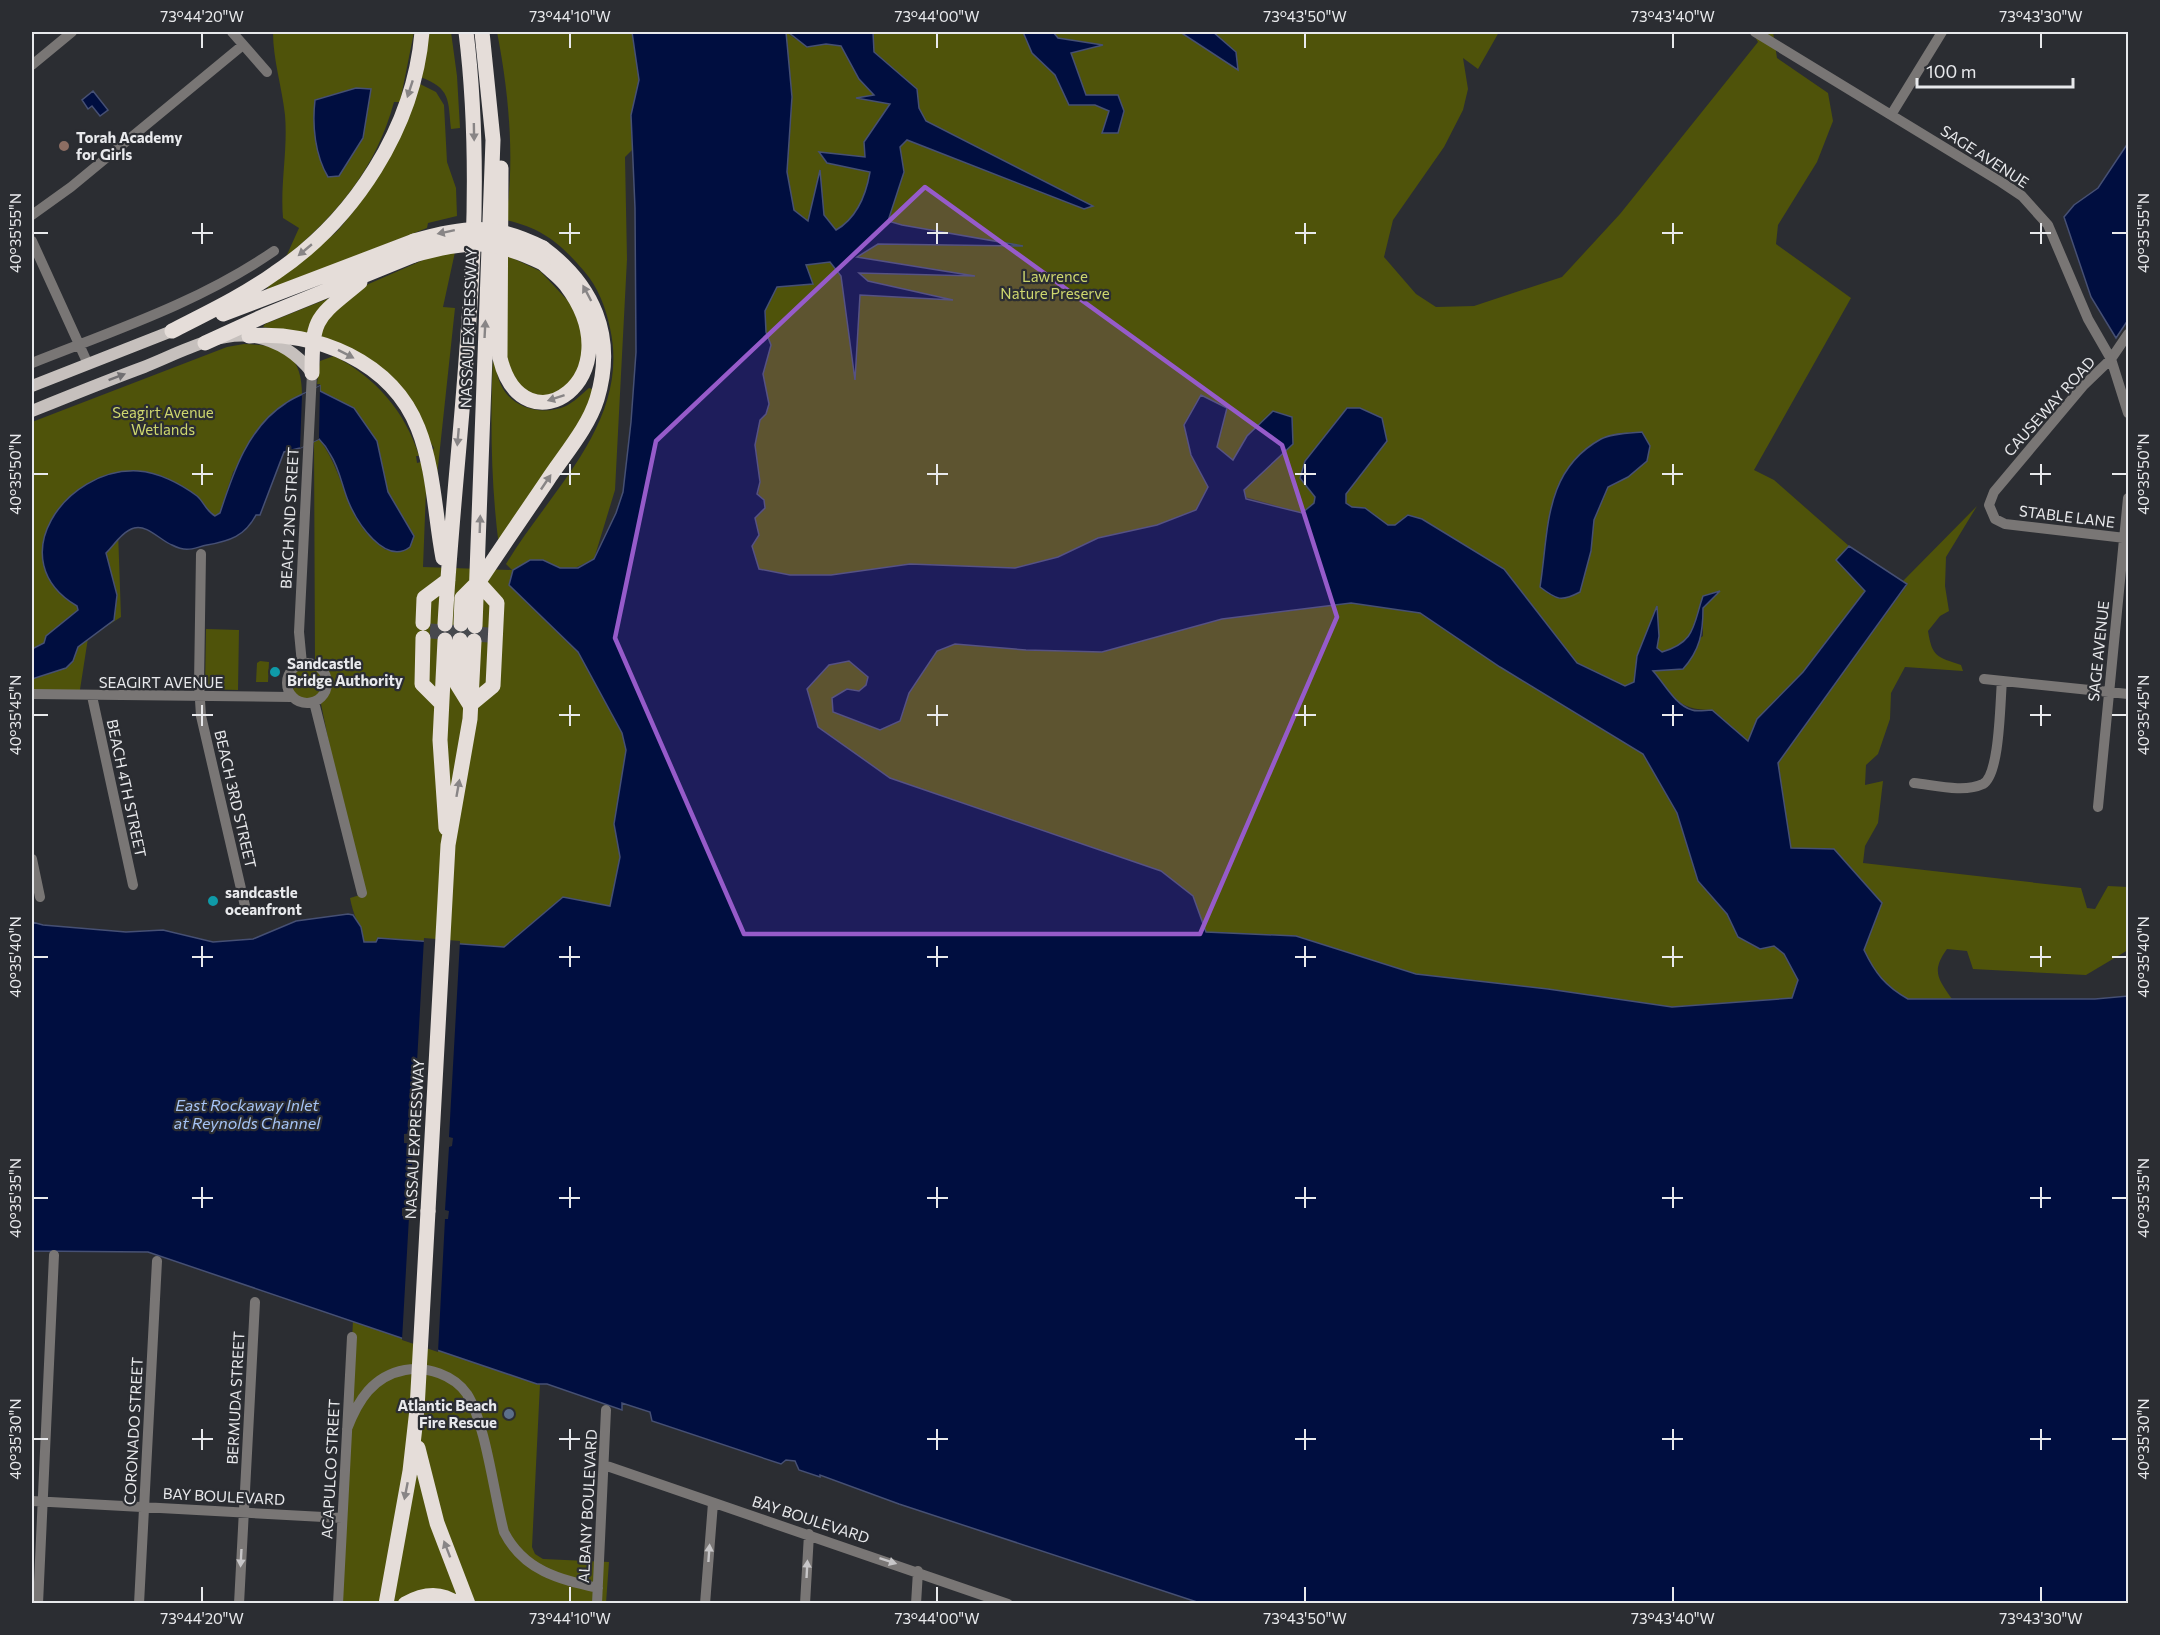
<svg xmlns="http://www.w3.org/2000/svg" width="2160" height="1635" viewBox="0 0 2160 1635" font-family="Commissioner,sans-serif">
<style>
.green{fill:#4f530a;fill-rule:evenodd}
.water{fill:#000e40;stroke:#465074;stroke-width:1.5;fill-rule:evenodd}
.pier{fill:#2b2d32}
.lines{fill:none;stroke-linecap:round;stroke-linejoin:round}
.highway-tunnel{stroke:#47494e;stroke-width:15;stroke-dasharray:15 8;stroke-linecap:butt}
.minor{stroke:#797675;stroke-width:10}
.major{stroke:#c6c0bd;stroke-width:12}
.highway{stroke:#e5ddd9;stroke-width:15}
.highway-bridge{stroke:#e5ddd9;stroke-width:15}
.oneway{fill:#888586}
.oneway2{fill:#716f71}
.oneway3{fill:#c7c6c8}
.marked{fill:#965bca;fill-opacity:0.2;stroke:#965bca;stroke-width:4.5;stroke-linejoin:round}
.ticks{fill:none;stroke:#e8e9ec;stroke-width:2}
.education-dot{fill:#8d6e63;stroke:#2b2d32;stroke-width:2}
.culture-dot{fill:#0f9aa8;stroke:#2b2d32;stroke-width:2}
.service-dot{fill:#5c6f8a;stroke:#2b2d32;stroke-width:2}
.labels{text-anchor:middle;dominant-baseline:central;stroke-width:4.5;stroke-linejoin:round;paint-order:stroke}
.poi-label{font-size:15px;font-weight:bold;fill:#e8e9ec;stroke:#2b2d32;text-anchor:start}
.street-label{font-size:15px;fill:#e8e9ec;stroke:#2b2d32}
.park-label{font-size:15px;fill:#ced76e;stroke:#2b2d32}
.water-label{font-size:16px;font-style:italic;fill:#a6c4f6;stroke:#2b2d32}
.neatline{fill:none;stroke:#e8e9ec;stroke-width:2}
.ticks-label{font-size:15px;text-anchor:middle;fill:#e8e9ec}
</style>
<rect width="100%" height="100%" fill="#2b2d32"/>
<path class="green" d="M273,32H414L400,102H394C376,168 338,214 286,257L299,228L283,218C280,184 288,150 285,115C282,87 273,60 273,32ZM356,88L371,89L328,177C315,154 312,126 315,100Z
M429,32H451L457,76L460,128L451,129C448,100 451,88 420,77Z
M497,32H632L640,80L631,115L632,150L625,157L627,259L615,490L594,559L575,568H560L509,584L578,652L622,733L626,750L614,824L620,857L610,906L563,897L504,947L379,939L377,942H363C360,925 353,915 350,898L360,895L320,699L307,703L295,699L287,683L296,667L315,665L314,441L319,439C339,465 344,499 362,527C368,536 378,544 386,550H406L414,536L388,492L377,441L320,391V384H317L320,361L334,356C374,376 406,412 419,456H416L417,463L421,462L426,490L423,567L512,570L506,564C550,490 631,422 610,328C606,308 598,287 584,271C560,243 542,228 506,220C515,158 509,93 497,32Z
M786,32L797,40L800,32H1499L1478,69L1463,58L1468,89L1463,110L1444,147L1393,220L1384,257L1416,294L1436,307L1474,306L1562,277L1620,214L1758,42L1752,32H1773L1777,58L1828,93L1833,121L1817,162L1778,225L1776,244L1851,298L1754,470L1774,480L1849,546L1837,561L1865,591L1803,672L1757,719L1748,741L1712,710C1674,710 1676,695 1652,671L1703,636V608L1719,592L1703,596C1693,625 1696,642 1662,652L1657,648L1659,636L1657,608L1637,656L1634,683L1625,686L1577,663L1504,569L1408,515L1395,525H1388L1365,508L1352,507L1346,502V494L1387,441L1300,478L1315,497L1314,503L1302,513L1209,487L1196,510L1157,525L1098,538L1058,557L1015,568L910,564L831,575H790L759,569L752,546L759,535L755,518L760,482L755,445L760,420L766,414L769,404L763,374L771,345L766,332L765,311L794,210L787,172L792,97Z
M418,83L436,92L444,105L447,162L456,188L457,216L428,223L427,228L266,291C273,274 324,246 339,229C379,184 397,137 418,83Z
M455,252L443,307L455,308L437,476L431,454L434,448L406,402L322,338L319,325L364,286L437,254Z
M506,255L540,271L570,303L582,329L585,360L576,381L543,399L523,392L503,356Z
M337,295L309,334L263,327L265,324Z
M244,344C283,345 302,354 302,395L285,403L233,472L220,513L215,516L209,513L199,498L116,473L121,617L88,638L79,696L32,694V422L227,347Z
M493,358C496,366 497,377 501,385C512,409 543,416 566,406C574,402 582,394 589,388L596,390L594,401L499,547C491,485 490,420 493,358Z
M1977,506L1946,557L1945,586L1949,611L1940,616L1928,631C1932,657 1937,657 1961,665L1963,671L1905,667L1891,693L1890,719L1878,754L1866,765L1865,785L1883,781L1878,823L1865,846L1863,863L2081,888L2087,908L2095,909L2108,886L2128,887V950L2086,975L1973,969L1967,951L1947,949C1931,971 1938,979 1952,999C1939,999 1918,1003 1906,998C1859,980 1847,894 1834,849L1791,848L1777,763L1907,585L1903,581Z
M1351,603L1420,613L1500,667L1643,754L1677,813L1698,881L1727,914L1738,937L1760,949L1774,946L1784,954L1798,980L1793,998L1672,1007L1548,989L1416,974L1296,936L1206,932L1193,896L1161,871L890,778L818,727L807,689L829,665L849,661L868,677L866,685L833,712L851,718L900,721L909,693L937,650L955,644L1026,650L1101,652L1222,619Z
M206,629L239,630L238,690L205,689Z
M260,661L269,662L268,682H256L257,663Z
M353,1321L540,1384L532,1547L535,1554L543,1559L609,1562L606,1603L338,1604Z"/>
<path class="water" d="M632,32H786L792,97L787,172L794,210L808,221L820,170L824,215L836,230C857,218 866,195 870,172L827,163L819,152L865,157L864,142L890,104L856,98L874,95L859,79L841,46L826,44L807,47L788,32H873L874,52L917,89L919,108L926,121L1093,206L1084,209L907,140L900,147L904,172L888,221L902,225L1023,246L878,244L857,257L975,276L859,273L868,281L953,300L860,295L855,380L841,276L830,262L806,265L813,284L777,287L765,311L766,332L771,345L763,374L769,404L766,414L760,420L755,445L760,482L757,494L764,500L765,508L755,518L759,535L752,546L759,569L790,575H831L910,564L1015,568L1058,557L1098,538L1157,525L1196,510L1208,487L1191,455L1184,425L1201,395L1227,408L1217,447L1233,460L1247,436L1273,411L1292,417L1293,444L1244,490L1246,499L1302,513L1314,503L1315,497L1300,478L1305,461L1347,408H1360L1382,418L1387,441L1346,494V503L1352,507L1365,508L1388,525H1395L1408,515L1422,519L1504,569L1577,663L1625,686L1634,682L1637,656L1657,606L1659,636L1657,648L1662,652C1696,642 1693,625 1703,596L1720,591L1703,608C1703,633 1700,650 1683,669L1653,671C1664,683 1675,705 1692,710C1697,712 1706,710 1712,710L1748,741L1757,719L1803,672L1865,591L1836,560L1849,546L1907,584L1778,763L1791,848L1834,849L1882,903L1864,950C1875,973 1885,986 1908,999H2095L2128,996V1603H1200L899,1504L820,1475V1477L799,1470L795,1461L786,1460L781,1464L652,1421L650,1412L622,1403V1410L547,1384H537L148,1252L32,1251V922L43,925L126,932L163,930L213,942L253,939L296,921L348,914L353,915L361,927L364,942H376L378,938L504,947L563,897L610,906L620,857L614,824L626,750L622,733L578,652L509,585L513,570L530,560H543L560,568H578L594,559L616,513L623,492L631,422L636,352L635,208L631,115L639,80ZM1351,603L1420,613L1500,667L1643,754L1677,813L1698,881L1727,914L1738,937L1760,949L1774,946L1784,954L1798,980L1792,998L1672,1007L1548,989L1416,974L1296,936L1206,932L1193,896L1161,871L890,778L818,727L807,689L829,665L849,661L868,677L866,685L859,691L847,689L832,698L833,712L880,730L900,721L909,693L937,651L955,644L1026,650L1102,652L1222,619Z
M1023,32H1053L1058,38L1103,45L1071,53L1086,95H1118L1124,111L1118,133H1102L1109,111L1095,105H1069L1055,75L1032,53Z
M1180,32H1213L1236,52L1238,70Z
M356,88L371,89L363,138L339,176L328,177C315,155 312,126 315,100Z
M93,91L108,110L100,116L92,106L88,109L82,100Z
M2128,143V320L2116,338L2091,297L2064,217L2074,205L2098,188Z
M320,386V391L354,408L377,441L388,492L414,536L410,547C385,566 357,522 349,503C342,487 340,469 330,454C327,448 323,443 319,439L300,448L284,452L260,515H256C245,536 230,541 207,545C193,548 188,553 172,545C161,541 147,524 134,528C123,531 114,545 106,553L117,595L114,620L78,647L73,661L66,668L32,679V649L44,643L46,636L78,610L77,606C0,561 65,467 138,471C158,472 181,484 197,496C204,502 206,511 215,516L220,513C233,473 248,427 286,403C296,396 309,392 320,386Z
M1642,432L1650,446L1647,461L1628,477L1608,487L1594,520L1591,551L1580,592C1561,602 1557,600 1540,587C1549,531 1543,471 1601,439C1613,433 1629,433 1642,432Z"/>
<path class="pier" d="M320,386L319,439L300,448L302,395Z
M424,938L460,941L449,1137L453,1138L452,1146L449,1147L445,1210L449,1211L448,1219H445L438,1352L402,1340L409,1217L402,1216V1208H410L413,1144L404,1143V1134L413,1133Z"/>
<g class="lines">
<path class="highway-tunnel" d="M437,639L438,623
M452,640V624
M466,640L467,625
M481,642L482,626"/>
<path class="minor" d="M232,32L267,72
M1755,32L2001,182L2022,196L2048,225L2088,319L2111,359L2128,413
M32,65L72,32
M1891,115L1942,32
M32,215L71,187L243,45
M32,241L88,364
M32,363C115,330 200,302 274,251
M2125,538L2005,524L1995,519L1989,505L1994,492L2083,386L2111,359L2128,334
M201,554L199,684L201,716L245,906
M287 683a20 20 0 1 1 40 0a20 20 0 1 1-40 0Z
M302,664L299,632L312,373
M1984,679L2128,694
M32,694L291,697
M92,696L133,885
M314,702L362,893
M1914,783C1934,785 1964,793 1983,784C2000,775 2000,701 2002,681
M2098,807L2128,498
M32,859L40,897
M347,1429C358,1400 373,1376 405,1370C427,1366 454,1375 467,1394C486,1424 494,1495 504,1532C524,1571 559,1579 598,1588
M604,1465L1008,1604
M32,1501L342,1518
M38,1604L54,1255
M139,1604L157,1261
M239,1604L255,1302
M338,1604L352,1337
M597,1604L606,1410
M705,1604L713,1503
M805,1604L809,1534
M916,1604L918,1571"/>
<path class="major" d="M32,386L172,331
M32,411C69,396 106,381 144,367C175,355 215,332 250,336C275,340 297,353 312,373"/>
<path class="highway" d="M501,168L500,358C523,453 637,379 566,285C560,277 550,270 543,263
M223,314L414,241
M172,331C207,313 243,296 275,273C354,220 414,128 422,32
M249,336C316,330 392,362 418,428C434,468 435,516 443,558
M205,343L264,316L414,255
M312,373C312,315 317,318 360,282
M478,583C501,548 524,515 547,481C564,455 588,428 597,399C616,336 593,285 543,248
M423,623L424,598L448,580
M445,624C456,429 490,227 466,32
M461,624L462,598L478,582
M475,626L493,140L482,32
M423,638L422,684L441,703
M445,640L440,740L446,828
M460,640L457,684L470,705
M470,705L493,686L497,603L478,582
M428,1211L448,845L470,719L474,641
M418,1448L437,1523L468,1604
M386,1604L410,1471L417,1409
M405,1604C423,1594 440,1591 457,1604"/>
<path class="highway-bridge" d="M414,241C466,226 494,223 543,248
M414,255C467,240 492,238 543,263
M417,1409L428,1211"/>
</g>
<defs><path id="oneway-solid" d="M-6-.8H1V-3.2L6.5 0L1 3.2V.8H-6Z" transform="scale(1.5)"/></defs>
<g class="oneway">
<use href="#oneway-solid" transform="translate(410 89) rotate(108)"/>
<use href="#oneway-solid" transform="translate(474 132) rotate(89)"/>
<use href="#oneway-solid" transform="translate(446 232) rotate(168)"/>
<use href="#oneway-solid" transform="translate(305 250) rotate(140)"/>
<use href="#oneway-solid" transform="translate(587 293) rotate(-118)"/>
<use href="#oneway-solid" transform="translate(485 329) rotate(-87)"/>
<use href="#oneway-solid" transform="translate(346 354) rotate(27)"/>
<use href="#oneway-solid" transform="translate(556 398) rotate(162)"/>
<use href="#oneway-solid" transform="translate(458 437) rotate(95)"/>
<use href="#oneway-solid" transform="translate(546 482) rotate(-56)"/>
<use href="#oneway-solid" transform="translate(480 524) rotate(-88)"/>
<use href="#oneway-solid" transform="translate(458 788) rotate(-80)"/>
<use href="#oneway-solid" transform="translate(406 1491) rotate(101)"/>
<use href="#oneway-solid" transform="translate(447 1549) rotate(-111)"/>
</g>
<use class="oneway2" href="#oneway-solid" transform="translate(117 377) rotate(-21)"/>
<g class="oneway3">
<use href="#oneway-solid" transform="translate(709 1553) rotate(-86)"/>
<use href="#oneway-solid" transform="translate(241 1558) rotate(93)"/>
<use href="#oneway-solid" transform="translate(888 1561) rotate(18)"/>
<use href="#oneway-solid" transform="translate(807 1569) rotate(-87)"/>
</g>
<path class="marked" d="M925,187L1282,445L1337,617L1200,934H744L615,638L656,441Z"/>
<path class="ticks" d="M202,33V48M570,33V48M937,33V48M1305,33V48M1673,33V48M2041,33V48M202,223V244M570,223V244M937,223V244M1305,223V244M1673,223V244M2041,223V244M33,233H48M192,233H213M559,233H580M927,233H948M1295,233H1316M1662,233H1683M2030,233H2051M2112,233H2127M202,464V485M570,464V485M937,464V485M1305,464V485M1673,464V485M2041,464V485M33,474H48M192,474H213M559,474H580M927,474H948M1295,474H1316M1662,474H1683M2030,474H2051M2112,474H2127M202,705V726M570,705V726M937,705V726M1305,705V726M1673,705V726M2041,705V726M33,715H48M192,715H213M559,715H580M927,715H948M1295,715H1316M1662,715H1683M2030,715H2051M2112,715H2127M202,946V967M570,946V967M937,946V967M1305,946V967M1673,946V967M2041,946V967M33,957H48M192,957H213M559,957H580M927,957H948M1295,957H1316M1662,957H1683M2030,957H2051M2112,957H2127M202,1187V1208M570,1187V1208M937,1187V1208M1305,1187V1208M1673,1187V1208M2041,1187V1208M33,1198H48M192,1198H213M559,1198H580M927,1198H948M1295,1198H1316M1662,1198H1683M2030,1198H2051M2112,1198H2127M202,1429V1450M570,1429V1450M937,1429V1450M1305,1429V1450M1673,1429V1450M2041,1429V1450M33,1439H48M192,1439H213M559,1439H580M927,1439H948M1295,1439H1316M1662,1439H1683M2030,1439H2051M2112,1439H2127M202,1587V1602M570,1587V1602M937,1587V1602M1305,1587V1602M1673,1587V1602M2041,1587V1602"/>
<circle class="education-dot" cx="64" cy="146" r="6"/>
<g class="culture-dot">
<circle cx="275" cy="672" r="6"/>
<circle cx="213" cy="901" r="6"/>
</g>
<circle class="service-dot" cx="509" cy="1414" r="6"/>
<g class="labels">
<g class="poi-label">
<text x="76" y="137">Torah Academy<tspan x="76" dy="17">for Girls</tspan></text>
<text x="287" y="663">Sandcastle<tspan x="287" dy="17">Bridge Authority</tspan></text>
<text x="225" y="892">sandcastle<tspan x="225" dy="17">oceanfront</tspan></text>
<text x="497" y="1405" text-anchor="end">Atlantic Beach<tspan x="497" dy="17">Fire Rescue</tspan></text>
</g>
<g class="street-label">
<text transform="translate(1985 156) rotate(33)">SAGE AVENUE</text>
<text transform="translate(468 328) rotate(-88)">NASSAU EXPRESSWAY</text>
<text transform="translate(2049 406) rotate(-48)">CAUSEWAY ROAD</text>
<text transform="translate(2067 516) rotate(7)">STABLE LANE</text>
<text transform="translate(289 518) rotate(-87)">BEACH 2ND STREET</text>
<text transform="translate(2098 651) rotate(-84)">SAGE AVENUE</text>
<text x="161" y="682">SEAGIRT AVENUE</text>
<text transform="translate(127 788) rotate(78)">BEACH 4TH STREET</text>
<text transform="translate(236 799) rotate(77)">BEACH 3RD STREET</text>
<text transform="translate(414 1139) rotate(-87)">NASSAU EXPRESSWAY</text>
<text transform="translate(235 1398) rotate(-87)">BERMUDA STREET</text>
<text transform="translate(133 1431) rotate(-87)">CORONADO STREET</text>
<text transform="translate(330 1469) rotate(-87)">ACAPULCO STREET</text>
<text transform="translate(224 1496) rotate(3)">BAY BOULEVARD</text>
<text transform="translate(587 1506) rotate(-87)">ALBANY BOULEVARD</text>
<text transform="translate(811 1519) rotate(18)">BAY BOULEVARD</text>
</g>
<g class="park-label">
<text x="1055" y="276">Lawrence<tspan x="1055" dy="17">Nature Preserve</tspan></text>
<text x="163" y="412">Seagirt Avenue<tspan x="163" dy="17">Wetlands</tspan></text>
</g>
<g class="water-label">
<text x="247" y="1104">East Rockaway Inlet<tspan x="247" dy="18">at Reynolds Channel</tspan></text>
</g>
</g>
<rect width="2160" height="1635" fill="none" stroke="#2b2d32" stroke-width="66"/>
<path d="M1917 78v9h156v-9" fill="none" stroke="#e8e9ec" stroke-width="3"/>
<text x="1926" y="78" font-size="18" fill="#e8e9ec" stroke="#2b2d32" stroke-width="4.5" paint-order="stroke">100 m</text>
<rect x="33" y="33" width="2094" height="1569" class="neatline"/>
<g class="ticks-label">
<text x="202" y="22">73°44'20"W</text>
<text x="570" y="22">73°44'10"W</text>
<text x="937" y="22">73°44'00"W</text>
<text x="1305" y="22">73°43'50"W</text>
<text x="1673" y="22">73°43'40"W</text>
<text x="2041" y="22">73°43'30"W</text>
<text transform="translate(16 233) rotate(-90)" y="5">40°35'55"N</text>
<text transform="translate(2144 233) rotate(-90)" y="5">40°35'55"N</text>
<text transform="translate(16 474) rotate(-90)" y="5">40°35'50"N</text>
<text transform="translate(2144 474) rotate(-90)" y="5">40°35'50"N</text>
<text transform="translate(16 715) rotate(-90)" y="5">40°35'45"N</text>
<text transform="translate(2144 715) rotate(-90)" y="5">40°35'45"N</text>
<text transform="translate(16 957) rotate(-90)" y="5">40°35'40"N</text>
<text transform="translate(2144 957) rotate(-90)" y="5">40°35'40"N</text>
<text transform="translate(16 1198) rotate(-90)" y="5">40°35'35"N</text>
<text transform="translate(2144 1198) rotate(-90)" y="5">40°35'35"N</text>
<text transform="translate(16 1439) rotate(-90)" y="5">40°35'30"N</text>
<text transform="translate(2144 1439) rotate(-90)" y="5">40°35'30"N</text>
<text x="202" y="1624">73°44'20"W</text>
<text x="570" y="1624">73°44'10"W</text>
<text x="937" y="1624">73°44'00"W</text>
<text x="1305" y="1624">73°43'50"W</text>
<text x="1673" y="1624">73°43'40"W</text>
<text x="2041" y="1624">73°43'30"W</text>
</g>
</svg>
